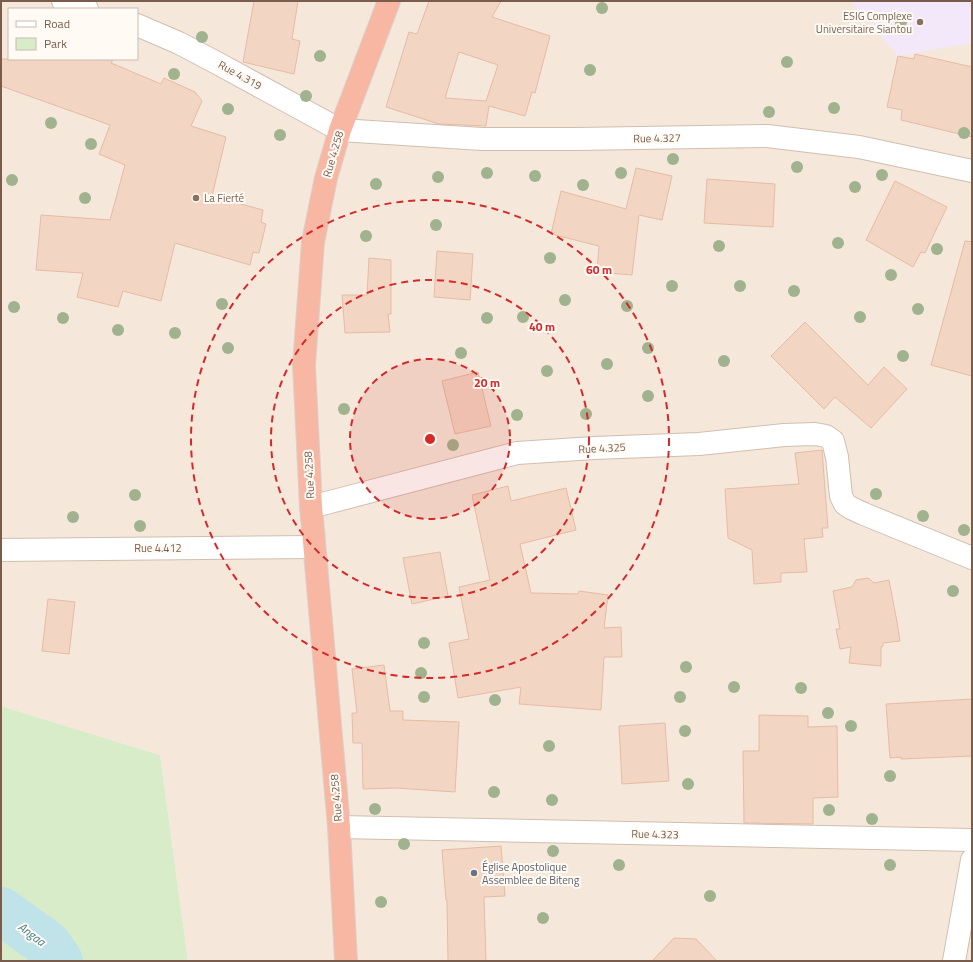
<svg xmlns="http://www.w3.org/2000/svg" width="973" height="962" viewBox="0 0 973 962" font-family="'Titillium Web',sans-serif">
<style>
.residential{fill:#f5e8da;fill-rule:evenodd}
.education{fill:#f3e8fa}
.green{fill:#d8ecc9}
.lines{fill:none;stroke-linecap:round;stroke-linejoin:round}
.river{stroke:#bfe3e8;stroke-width:48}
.building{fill:#f3d5c3;stroke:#e6bba3;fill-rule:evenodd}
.minor-casing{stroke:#d1beb0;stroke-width:24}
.highway-casing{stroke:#dad1cd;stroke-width:24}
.minor{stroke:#fff;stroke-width:22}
.highway{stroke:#f7b7a3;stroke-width:22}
.tree{fill:#a0b28e}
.ring{fill:none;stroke:#d62828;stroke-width:2;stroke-dasharray:7 5}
.education-dot{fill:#8d6e63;stroke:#fffaf3;stroke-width:1.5}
.worship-dot{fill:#6b7280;stroke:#fffaf3;stroke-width:1.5}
.labels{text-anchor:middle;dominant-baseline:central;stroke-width:4;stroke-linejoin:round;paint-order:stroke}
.education-label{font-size:11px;fill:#785e54;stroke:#fffaf3;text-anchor:end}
.street-label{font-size:11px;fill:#7a5c4d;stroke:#fffaf3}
.worship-label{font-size:11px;fill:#5b616d;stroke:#fffaf3;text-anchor:start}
.water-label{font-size:12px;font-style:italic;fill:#437c86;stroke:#fffaf3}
.centre{fill:#d62828;stroke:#fffaf3;stroke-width:2}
.ring-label{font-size:12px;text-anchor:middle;font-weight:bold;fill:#d62828;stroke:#fffaf3;stroke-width:4;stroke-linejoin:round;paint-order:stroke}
</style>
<rect width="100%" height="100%" fill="#fdf6ec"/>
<path class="residential" d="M1,1H972V961H188L160,755L1,706ZM9,9H137V59H9Z"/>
<path class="education" d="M850,1H972V43L898,56Z"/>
<path class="green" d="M1,706L160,755L188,961H1Z"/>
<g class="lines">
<path class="river" d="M1,911L47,944L59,961"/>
</g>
<path class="building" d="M254,1H298L292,39L300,41L294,74L243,62Z
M429,1H501L492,17L550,36L535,93L532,92L525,116L489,106L486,126L439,124L386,107L409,32L417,34ZM459,52L498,65L486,101L445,98Z
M915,54L972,67V137L901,120L902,110L887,107L898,56L914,59Z
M1,59H113L111,63L161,84L164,78L195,92L202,101L191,126L226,137L212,196L263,210L261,222L266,224L259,253L253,252L250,265L175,243L161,301L123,291L118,307L77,297L83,273L36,270L41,215L110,220L125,165L99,154L110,125L1,86Z
M636,168L672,176L662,220L639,215L632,275L597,272L599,246L551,234L561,191L626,209Z
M707,179L775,184L773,227L704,223Z
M895,181L947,207L925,253L921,252L913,267L866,240Z
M965,241L972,242V376L931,365Z
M437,251L473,254L470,300L434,297Z
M369,258L391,260V314H388L390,332L345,333L342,295H367Z
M805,322L868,385L884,367L907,389L871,428L835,397L824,409L771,356Z
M478,372L491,426L455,434L442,381Z
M822,450L828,528H822L823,537L804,539L807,572L781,573V582L754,584L752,550L728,538L725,489L799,484L795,453Z
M508,486L511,501L566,488L576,530L520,544L531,593L578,594L579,591L608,595L604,628L621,627L622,657H604L601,710L519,704L521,687L458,698L449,643L469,639L459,587L490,580L472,495Z
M440,552L448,596L412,604L403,558Z
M868,578L874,583L889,580L897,622L900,641L883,643V646L881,647V666L849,663L851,647L840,649L836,629H840L833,591L852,587L856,580Z
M48,599L75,602L69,654L42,651Z
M384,665L390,711H403V720L459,722L455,792L396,788L363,789L362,743H353L352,713H357L352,669Z
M972,699V756L901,759V757L890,758L886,704Z
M759,715L808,716V727L837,726L838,797L813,798V824L744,823L743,751H759Z
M665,723L669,781L622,784L619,726Z
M501,846L505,896L484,897L486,961H448L447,900H446L442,850Z
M674,938L696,939L717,961H652Z"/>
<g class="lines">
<defs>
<path id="minor" d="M63,1L87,9
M137,25L179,43L217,63L340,130L482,139H577L767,136L859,147L972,171
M311,507L517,453L594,448L699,444L784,435L815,434L826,436L833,441L837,457L841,496L845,504L851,508L864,514L972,558
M1,550L314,547
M339,827L972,840
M954,961L972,860"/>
<path id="highway" d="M346,961L339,827L311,507L304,365L313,242L326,178L340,130L389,1"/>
</defs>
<use href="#minor" class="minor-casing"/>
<use href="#highway" class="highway-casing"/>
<use href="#minor" class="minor"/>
<use href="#highway" class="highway"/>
</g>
<g class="tree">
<circle cx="602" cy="8" r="6"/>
<circle cx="901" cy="22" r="6"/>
<circle cx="202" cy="37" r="6"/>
<circle cx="320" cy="56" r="6"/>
<circle cx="787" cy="62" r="6"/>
<circle cx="590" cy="70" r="6"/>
<circle cx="174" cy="74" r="6"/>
<circle cx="306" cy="96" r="6"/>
<circle cx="834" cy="108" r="6"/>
<circle cx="228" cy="109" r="6"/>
<circle cx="769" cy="112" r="6"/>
<circle cx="51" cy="123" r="6"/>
<circle cx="964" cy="133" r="6"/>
<circle cx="280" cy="135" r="6"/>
<circle cx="91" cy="144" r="6"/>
<circle cx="673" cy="159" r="6"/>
<circle cx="797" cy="167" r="6"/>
<circle cx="487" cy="173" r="6"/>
<circle cx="621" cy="173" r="6"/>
<circle cx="882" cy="175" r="6"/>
<circle cx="535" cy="176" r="6"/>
<circle cx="438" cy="177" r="6"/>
<circle cx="12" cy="180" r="6"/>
<circle cx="376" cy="184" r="6"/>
<circle cx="583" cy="185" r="6"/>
<circle cx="855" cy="187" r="6"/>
<circle cx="85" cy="198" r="6"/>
<circle cx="436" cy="225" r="6"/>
<circle cx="366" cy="236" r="6"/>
<circle cx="838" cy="243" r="6"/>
<circle cx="719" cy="246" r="6"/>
<circle cx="937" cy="249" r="6"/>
<circle cx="550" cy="258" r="6"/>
<circle cx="891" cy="275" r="6"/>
<circle cx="672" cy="286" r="6"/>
<circle cx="740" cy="286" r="6"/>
<circle cx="794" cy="291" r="6"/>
<circle cx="565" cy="300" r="6"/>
<circle cx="222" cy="304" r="6"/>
<circle cx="627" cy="306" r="6"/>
<circle cx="14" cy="307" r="6"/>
<circle cx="918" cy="309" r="6"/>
<circle cx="523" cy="317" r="6"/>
<circle cx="860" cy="317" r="6"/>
<circle cx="63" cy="318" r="6"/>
<circle cx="487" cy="318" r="6"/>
<circle cx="118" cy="330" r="6"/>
<circle cx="175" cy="333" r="6"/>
<circle cx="228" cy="348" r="6"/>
<circle cx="648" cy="348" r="6"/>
<circle cx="461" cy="353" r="6"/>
<circle cx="903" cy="356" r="6"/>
<circle cx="724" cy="361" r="6"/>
<circle cx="607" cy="364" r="6"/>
<circle cx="547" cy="371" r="6"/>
<circle cx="648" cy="396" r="6"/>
<circle cx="344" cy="409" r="6"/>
<circle cx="586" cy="414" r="6"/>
<circle cx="517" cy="415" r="6"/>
<circle cx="453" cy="445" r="6"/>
<circle cx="876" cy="494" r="6"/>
<circle cx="135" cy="495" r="6"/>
<circle cx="923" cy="516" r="6"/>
<circle cx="73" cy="517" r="6"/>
<circle cx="140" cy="526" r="6"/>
<circle cx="964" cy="530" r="6"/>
<circle cx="953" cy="591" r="6"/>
<circle cx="424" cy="643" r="6"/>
<circle cx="686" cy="667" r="6"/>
<circle cx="421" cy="673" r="6"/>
<circle cx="734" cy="687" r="6"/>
<circle cx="801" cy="688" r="6"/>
<circle cx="424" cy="697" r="6"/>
<circle cx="680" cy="697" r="6"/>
<circle cx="495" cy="700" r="6"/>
<circle cx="828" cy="713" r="6"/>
<circle cx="851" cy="726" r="6"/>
<circle cx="685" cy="731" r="6"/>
<circle cx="549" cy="746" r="6"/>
<circle cx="890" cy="776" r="6"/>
<circle cx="688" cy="784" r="6"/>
<circle cx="494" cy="792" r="6"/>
<circle cx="552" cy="800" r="6"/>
<circle cx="375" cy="809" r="6"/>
<circle cx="829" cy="810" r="6"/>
<circle cx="872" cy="819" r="6"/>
<circle cx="404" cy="844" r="6"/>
<circle cx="553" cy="851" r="6"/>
<circle cx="619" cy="865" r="6"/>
<circle cx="890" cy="865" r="6"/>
<circle cx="710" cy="896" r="6"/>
<circle cx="381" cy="902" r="6"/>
<circle cx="543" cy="918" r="6"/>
</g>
<circle cx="430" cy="439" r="80" fill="#d62828" fill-opacity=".12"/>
<g class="ring">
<circle cx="430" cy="439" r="80"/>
<circle cx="430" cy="439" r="159"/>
<circle cx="430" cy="439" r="239"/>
</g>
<g class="education-dot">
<circle cx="920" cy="22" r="4"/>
<circle cx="196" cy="198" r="4"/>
</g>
<circle class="worship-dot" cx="474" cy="873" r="4"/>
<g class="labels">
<g class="education-label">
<text x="912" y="16">ESIG Complexe<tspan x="912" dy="13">Universitaire Siantou</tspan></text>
<text x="204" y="198" text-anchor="start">La Fierté</text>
</g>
<g class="street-label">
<text transform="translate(240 75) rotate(29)">Rue 4.319</text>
<text transform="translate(657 138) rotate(-1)">Rue 4.327</text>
<text transform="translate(333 154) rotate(-74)">Rue 4.258</text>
<text transform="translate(602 448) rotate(-3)">Rue 4.325</text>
<text transform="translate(309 475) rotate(-93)">Rue 4.258</text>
<text x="158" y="548">Rue 4.412</text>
<text transform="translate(336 798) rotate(-95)">Rue 4.258</text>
<text transform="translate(655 834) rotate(1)">Rue 4.323</text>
</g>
<g class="worship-label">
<text x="482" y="867">Église Apostolique<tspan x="482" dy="13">Assemblee de Biteng</tspan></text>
</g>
<g class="water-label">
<text transform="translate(32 934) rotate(37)">Angaa</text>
</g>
</g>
<circle cx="430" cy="439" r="6" class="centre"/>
<g class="ring-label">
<text x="599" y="274">60 m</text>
<text x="542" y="331">40 m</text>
<text x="487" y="387">20 m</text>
</g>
<rect width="973" height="962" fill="none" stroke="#7a5c4d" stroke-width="4"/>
<rect x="8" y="8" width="130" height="52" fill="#fffaf3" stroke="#cabbb1"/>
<rect x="16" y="21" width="20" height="6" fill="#ffffff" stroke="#cabbb1"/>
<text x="44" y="28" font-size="12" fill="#7a5c4d">Road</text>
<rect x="16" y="38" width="20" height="12" fill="#d8ecc9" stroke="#cabbb1"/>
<text x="44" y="48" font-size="12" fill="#7a5c4d">Park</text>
</svg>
